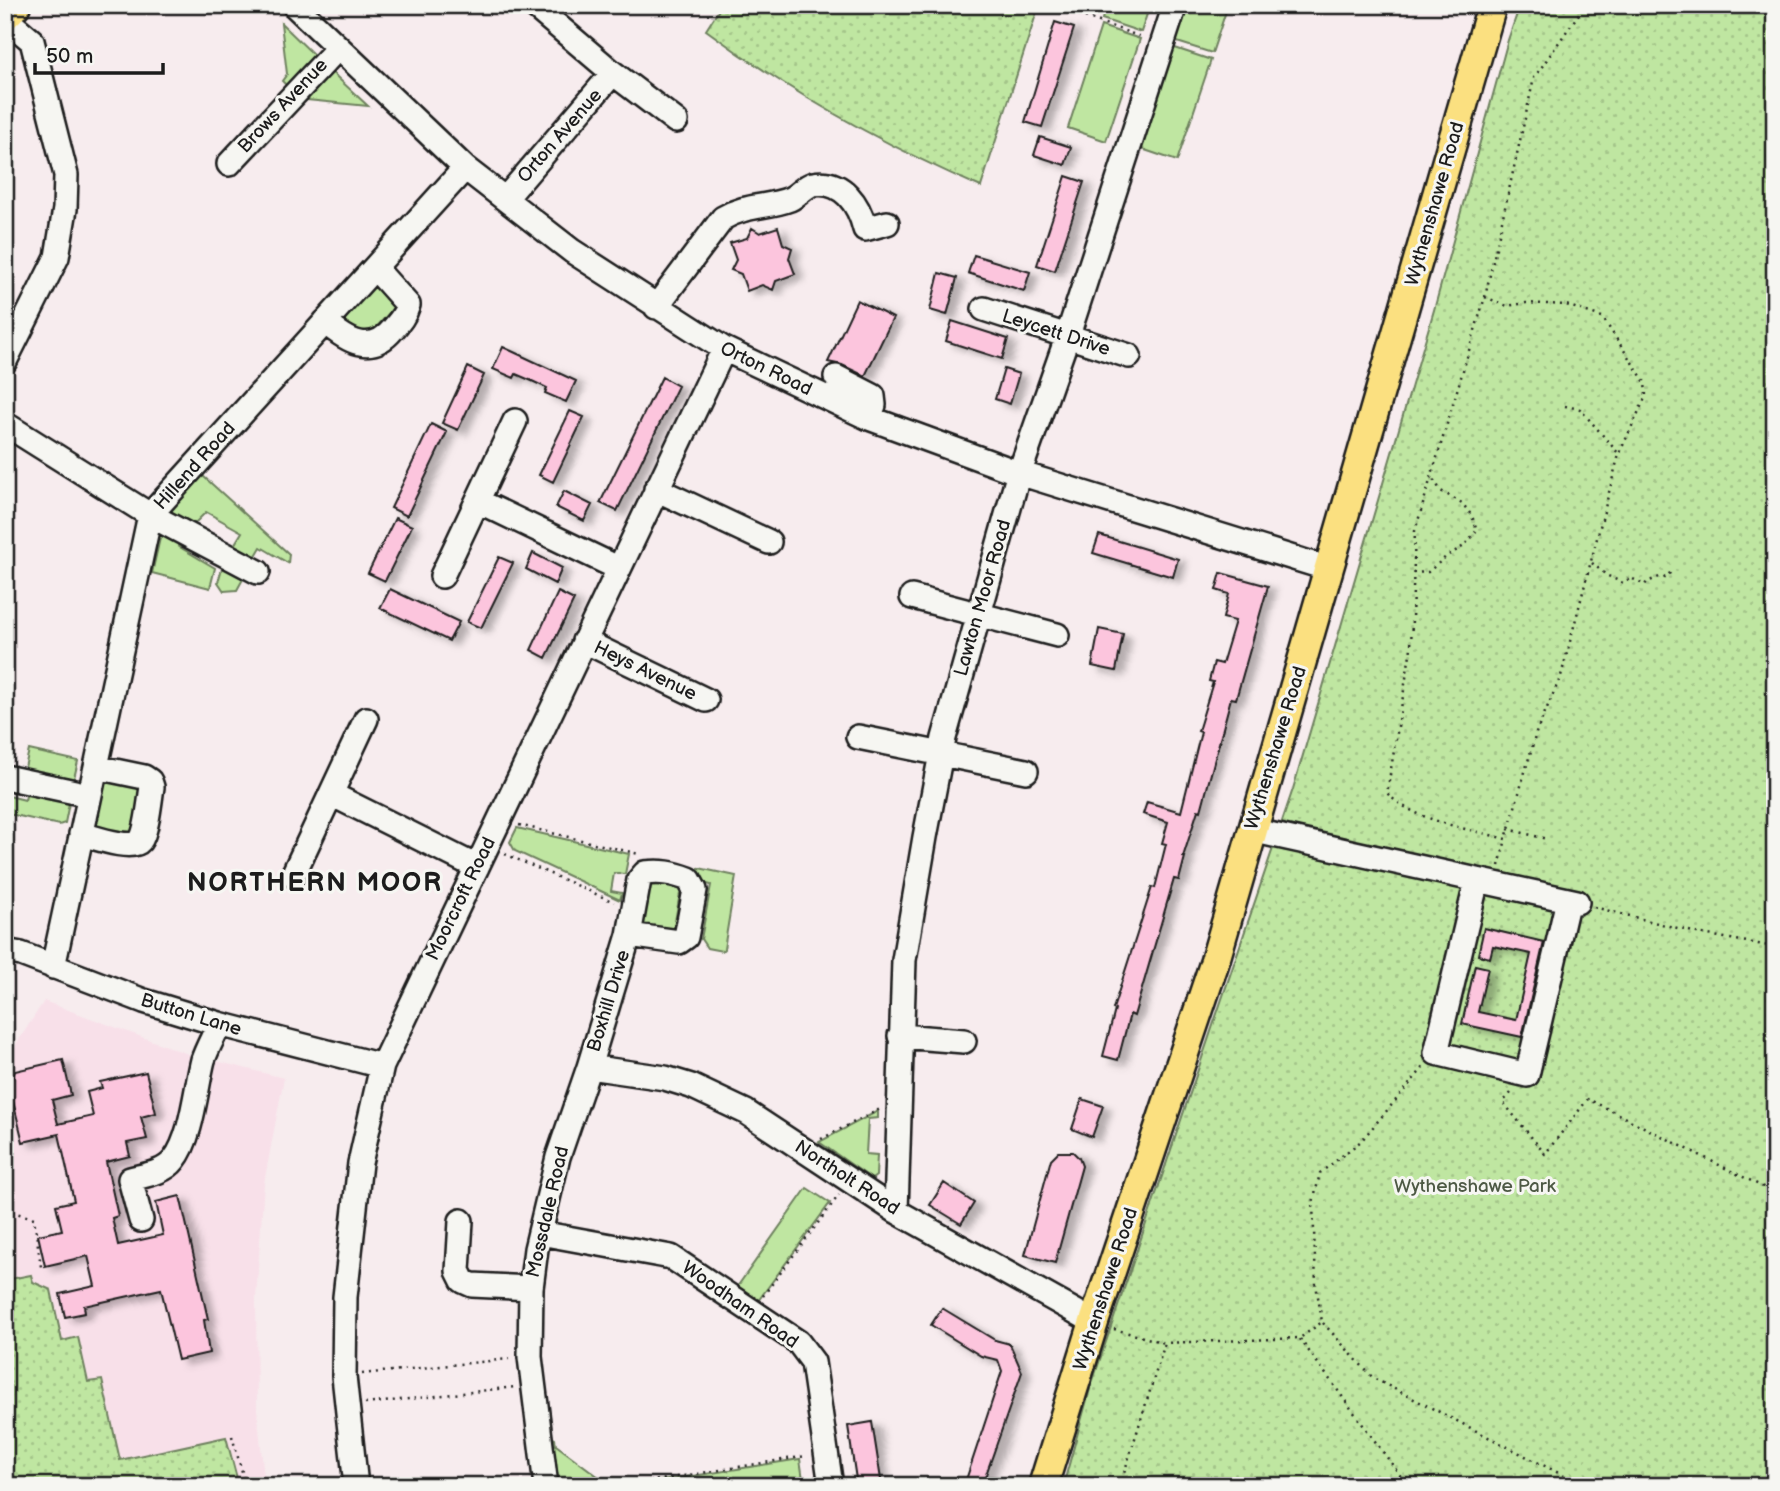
<svg xmlns="http://www.w3.org/2000/svg" width="1780" height="1491" viewBox="0 0 1780 1491" font-family="'Balsamiq Sans',sans-serif">
<style>
.built{fill:#f8e0e9}
.grass{fill:#bfe6a1;stroke:#6e815e;stroke-width:2}
.park{fill:url(#park-dots);stroke:#6e815e;stroke-width:2}
.building{fill:#fcc5dd;stroke:#1c1c1c;stroke-width:2;filter:url(#shadow)}
.lines{fill:none;stroke-linecap:round;stroke-linejoin:round}
.minor-casing{stroke:#1c1c1c;stroke-width:28}
.major-casing{stroke:#1c1c1c;stroke-width:33}
.path{stroke:#1c1c1c;stroke-width:2.5;stroke-dasharray:2 5;stroke-linecap:butt}
.minor{stroke:#f6f6f2;stroke-width:23}
.major{stroke:#fbe080;stroke-width:28}
.labels{text-anchor:middle;dominant-baseline:central;stroke-width:6;stroke-linejoin:round;paint-order:stroke}
.street-label{font-size:19px;fill:#1c1c1c;stroke:#f6f6f2}
.park-label{font-size:19px;fill:#4d5944;stroke:#f6f6f2}
.district-label{font-size:26px;font-weight:bold;letter-spacing:2px;fill:#1c1c1c;stroke:#f6f6f2}
</style>
<defs>
<pattern id="park-dots" width="8" height="8" patternUnits="userSpaceOnUse" patternTransform="scale(1.75)"><rect width="8" height="8" fill="#bfe6a1"/><path d="M2 2h.1M6 6h.1" fill="none" stroke="#a4c58a" stroke-width="1.8" stroke-linecap="round"/></pattern>
<filter id="shadow"><feDropShadow dx="8" dy="4.5" stdDeviation="3.5" flood-color="#0004"/></filter>
</defs>
<rect width="100%" height="100%" fill="#f7ecee"/>
<filter id="ink" filterUnits="userSpaceOnUse"><feTurbulence type="fractalNoise" baseFrequency=".0143" numOctaves="2"/><feDisplacementMap in="SourceGraphic" scale="14" xChannelSelector="R" yChannelSelector="G"/><feConvolveMatrix kernelMatrix="1 2 1 2 8 2 1 2 1" color-interpolation-filters="sRGB"/></filter>
<g filter="url(#ink)">
<path class="built" d="M44,1001L188,1054L284,1078L264,1183L256,1299L257,1409L265,1486H5V1071L17,1043Z"/>
<path class="grass" d="M1107,5H1150L1141,32L1102,19Z
M1185,5H1228L1212,53L1174,41Z
M281,23L316,57L287,86L282,81L287,74Z
M1101,26L1140,39L1106,141L1068,128Z
M1172,47L1211,60L1177,161L1139,148Z
M325,66L368,106L307,100L300,92Z
M379,279L399,302L364,341L341,323Z
M199,476H203L289,554L288,563L261,547L254,559L233,547L242,532L206,512L193,525L171,512V509Z
M163,525L181,534L178,546L215,568L210,588L152,573Z
M225,558L248,570L237,590L224,591L218,582Z
M29,750L78,761L72,787L23,776Z
M106,771L143,785L135,829L127,834L96,827Z
M28,788L63,796L69,803L65,823L59,825L5,813V795L25,800Z
M517,828L629,854L625,874L614,873L611,891L622,893L620,900L515,851L510,842Z
M699,868L736,876L724,949L722,951L707,948L701,939L711,885L699,882Z
M658,876L681,888L674,927L671,930L645,928L637,919L642,885Z
M878,1111V1118L868,1119L866,1154L877,1155L876,1176L872,1179L819,1142Z
M807,1188L830,1203L758,1301L737,1287Z
M548,1436L555,1439L556,1445L611,1486H549Z
M800,1459L804,1486H649L648,1483Z"/>
<path class="park" d="M722,5H1039L981,187C884,145 791,93 706,30Z
M1520,5H1775V1486H1063L1090,1389L1293,789L1434,310L1508,40Z
M31,1275L33,1282L51,1290L62,1341L78,1337L88,1382L102,1380L120,1460L226,1437L239,1486H5V1280Z"/>
<path class="building" d="M1055,22L1074,28L1042,127L1025,122Z
M1040,137L1071,147L1065,165L1034,155Z
M1066,176L1084,182L1055,271L1037,265Z
M778,227L783,244L792,248L789,258L795,274L776,281L773,290L762,285L747,291L741,274L731,270L736,260L730,243L747,238L752,228L760,233Z
M974,255L1030,272L1024,291L968,273Z
M939,273L957,278L947,315L930,310Z
M857,300L893,318L865,376L842,365L828,362Z
M952,321L1008,339L1002,359L946,341Z
M503,347L576,381L566,402L545,393L547,388L532,381L516,374L514,378L493,369Z
M468,367L484,375L458,430L442,423Z
M1004,369L1019,374L1010,404L995,399Z
M662,377L678,386L617,511L600,503Z
M570,411L584,417L553,482L539,475Z
M431,424L447,432L407,516L391,508Z
M564,491L592,505L584,521L556,507Z
M395,518L412,526L385,581L368,573Z
M1099,535L1178,559L1173,577L1093,553Z
M533,553L562,568L555,584L526,569Z
M499,557L513,563L481,628L467,622Z
M1221,573L1268,586L1236,699L1231,698L1201,811L1198,810L1183,857H1185L1179,880L1174,879L1134,1016L1130,1014L1118,1060L1103,1056L1115,1010L1113,1009L1152,887L1155,888L1166,844L1162,843L1168,822L1143,814L1147,802L1181,812L1201,732L1198,731L1213,682L1209,681L1214,662L1222,664L1235,621L1223,618L1229,594L1216,590Z
M390,589L459,622L449,641L380,608Z
M558,592L574,600L546,658L531,650Z
M1099,629L1123,634L1116,671L1092,666Z
M1484,928L1544,942L1522,1037L1462,1024L1475,965L1488,968L1478,1012L1516,1020L1531,954L1493,946L1490,958L1478,955Z
M63,1060L71,1095L52,1100L58,1124L93,1116L87,1092L102,1088L100,1082L146,1072L156,1113L141,1117L147,1139L127,1143L130,1156L106,1162L118,1216L112,1218L118,1245L163,1235L156,1202L180,1196L208,1319L204,1320L209,1353L178,1360L161,1289L84,1306L85,1313L65,1317L60,1294L95,1286L88,1256L45,1266L38,1235L62,1230L56,1205L74,1201L59,1134L23,1142L9,1085L15,1071Z
M1082,1099L1103,1106L1092,1137L1072,1129Z
M1058,1152H1073L1079,1158L1082,1166L1055,1263L1025,1255L1051,1159Z
M944,1183L974,1203L961,1224L930,1205Z
M942,1308L995,1340L1010,1344L1022,1372L982,1486H964L1002,1371L998,1360L981,1356L931,1325Z
M872,1422L882,1486H857L848,1426Z"/>
<g class="lines">
<defs>
<path id="minor" d="M294,5L465,168L572,251L724,349L869,418L1019,473L1329,569
M533,5L613,73L676,121
M5,18L32,41L66,175L65,209L57,257L5,361
M229,164L338,48
M506,198L613,73
M656,307L723,218C747,204 767,208 790,199C798,195 805,186 813,184C843,179 859,205 865,229L887,223
M984,309L1129,356
M325,322C347,341 371,356 393,329C400,321 405,315 408,305L375,268
M836,377L873,396L874,405L869,418
M5,424L150,515L258,572
M656,489L769,542
M478,501L618,568
M442,576L515,421
M912,597L1057,635
M584,641L706,700
M858,737L1026,771
M5,777L89,795
M331,794L477,867
M1251,830L1577,902
M81,834C93,837 132,851 140,841C147,832 150,799 152,787L150,781L144,777L96,767
M293,875L366,719
M1477,880L1436,1053L1527,1075L1568,900
M5,951L21,954L144,1001L219,1024L382,1066
M53,967L150,515L465,168
M900,1036L964,1041
M589,1067L665,1078L691,1086L746,1112L896,1211L1094,1322
M896,1211L904,960L925,837L944,738L1016,483L1068,335L1175,5
M141,1220L130,1179C145,1175 164,1173 174,1160C192,1138 196,1087 203,1060C207,1048 214,1036 219,1024
M461,1221L458,1271L463,1281L472,1285L531,1288
M540,1233L671,1257L798,1342L813,1362L831,1486
M356,1486L344,1376L345,1297L360,1163L382,1066L724,349
M546,1486L530,1357L531,1288L536,1249L558,1157L589,1067L629,935L639,880L645,873C661,871 673,873 689,879L695,890L686,937L679,942L629,935"/>
<path id="major" d="M5,16L16,5
M1043,1486L1094,1322L1215,961L1492,5"/>
</defs>
<use href="#minor" class="minor-casing"/>
<use href="#major" class="major-casing"/>
<path class="path" d="M1052,5L1144,38
M1752,5L1775,17
M1485,297L1507,306L1526,303L1566,305L1602,317L1645,382L1646,396L1619,454L1561,676L1536,733L1506,839C1470,829 1413,821 1387,793L1411,648L1415,531L1485,297L1534,78L1585,5
M1565,406L1580,409L1619,454
M1592,563L1606,575L1623,583L1631,578L1645,585L1647,582L1662,576L1665,578L1673,570
M1413,573L1428,572L1447,556L1464,546L1477,530L1472,516L1462,503L1441,491L1431,476
M519,825L639,854
M1508,829L1547,839
M505,854L614,902
M1499,866L1506,839
M1594,907L1697,933L1775,947
M1511,1093L1503,1102L1545,1154L1588,1099L1775,1193
M821,1139L880,1109
M5,1210L34,1218L41,1267
M763,1296L839,1195
M1323,1323L1373,1378L1584,1486
M1114,1329L1165,1343
M1300,1339L1408,1486
M362,1374L509,1359
M365,1404L515,1387
M232,1436L246,1486
M646,1486V1482L806,1456
M1120,1486L1165,1343L1300,1338L1322,1322L1316,1284L1313,1203L1320,1173L1361,1141L1424,1067"/>
<use href="#minor" class="minor"/>
<use href="#major" class="major"/>
</g>
</g>
<g class="labels">
<g class="street-label">
<text transform="translate(283 106) rotate(-47)">Brows Avenue</text>
<text transform="translate(560 136) rotate(-49)">Orton Avenue</text>
<text transform="translate(1435 204) rotate(-74)">Wythenshawe Road</text>
<text transform="translate(1056 333) rotate(18)">Leycett Drive</text>
<text transform="translate(766 369) rotate(26)">Orton Road</text>
<text transform="translate(195 466) rotate(-48)">Hillend Road</text>
<text transform="translate(983 598) rotate(-74)">Lawton Moor Road</text>
<text transform="translate(645 671) rotate(26)">Heys Avenue</text>
<text transform="translate(1276 748) rotate(-73)">Wythenshawe Road</text>
<text transform="translate(461 899) rotate(-64)">Moorcroft Road</text>
<text transform="translate(609 1001) rotate(-73)">Boxhill Drive</text>
<text transform="translate(191 1015) rotate(17)">Button Lane</text>
<text transform="translate(847 1178) rotate(33)">Northolt Road</text>
<text transform="translate(548 1212) rotate(-77)">Mossdale Road</text>
<text transform="translate(1106 1289) rotate(-72)">Wythenshawe Road</text>
<text transform="translate(740 1305) rotate(35)">Woodham Road</text>
</g>
<g class="park-label">
<text x="1475" y="1186">Wythenshawe Park</text>
</g>
<g class="district-label">
<text x="315" y="883">NORTHERN MOOR</text>
</g>
</g>
<rect width="1780" height="1491" fill="none" stroke="#f6f6f2" stroke-width="28"/>
<rect x="14" y="14" width="1752" height="1463" fill="none" stroke="#1c1c1c" stroke-width="2.5" filter="url(#ink)"/>
<path d="M35 63v10h128v-10" fill="none" stroke="#1c1c1c" stroke-width="3.5"/>
<text x="46" y="63" font-size="21" fill="#1c1c1c" stroke="#f6f6f2" stroke-width="5" paint-order="stroke">50 m</text>
</svg>
